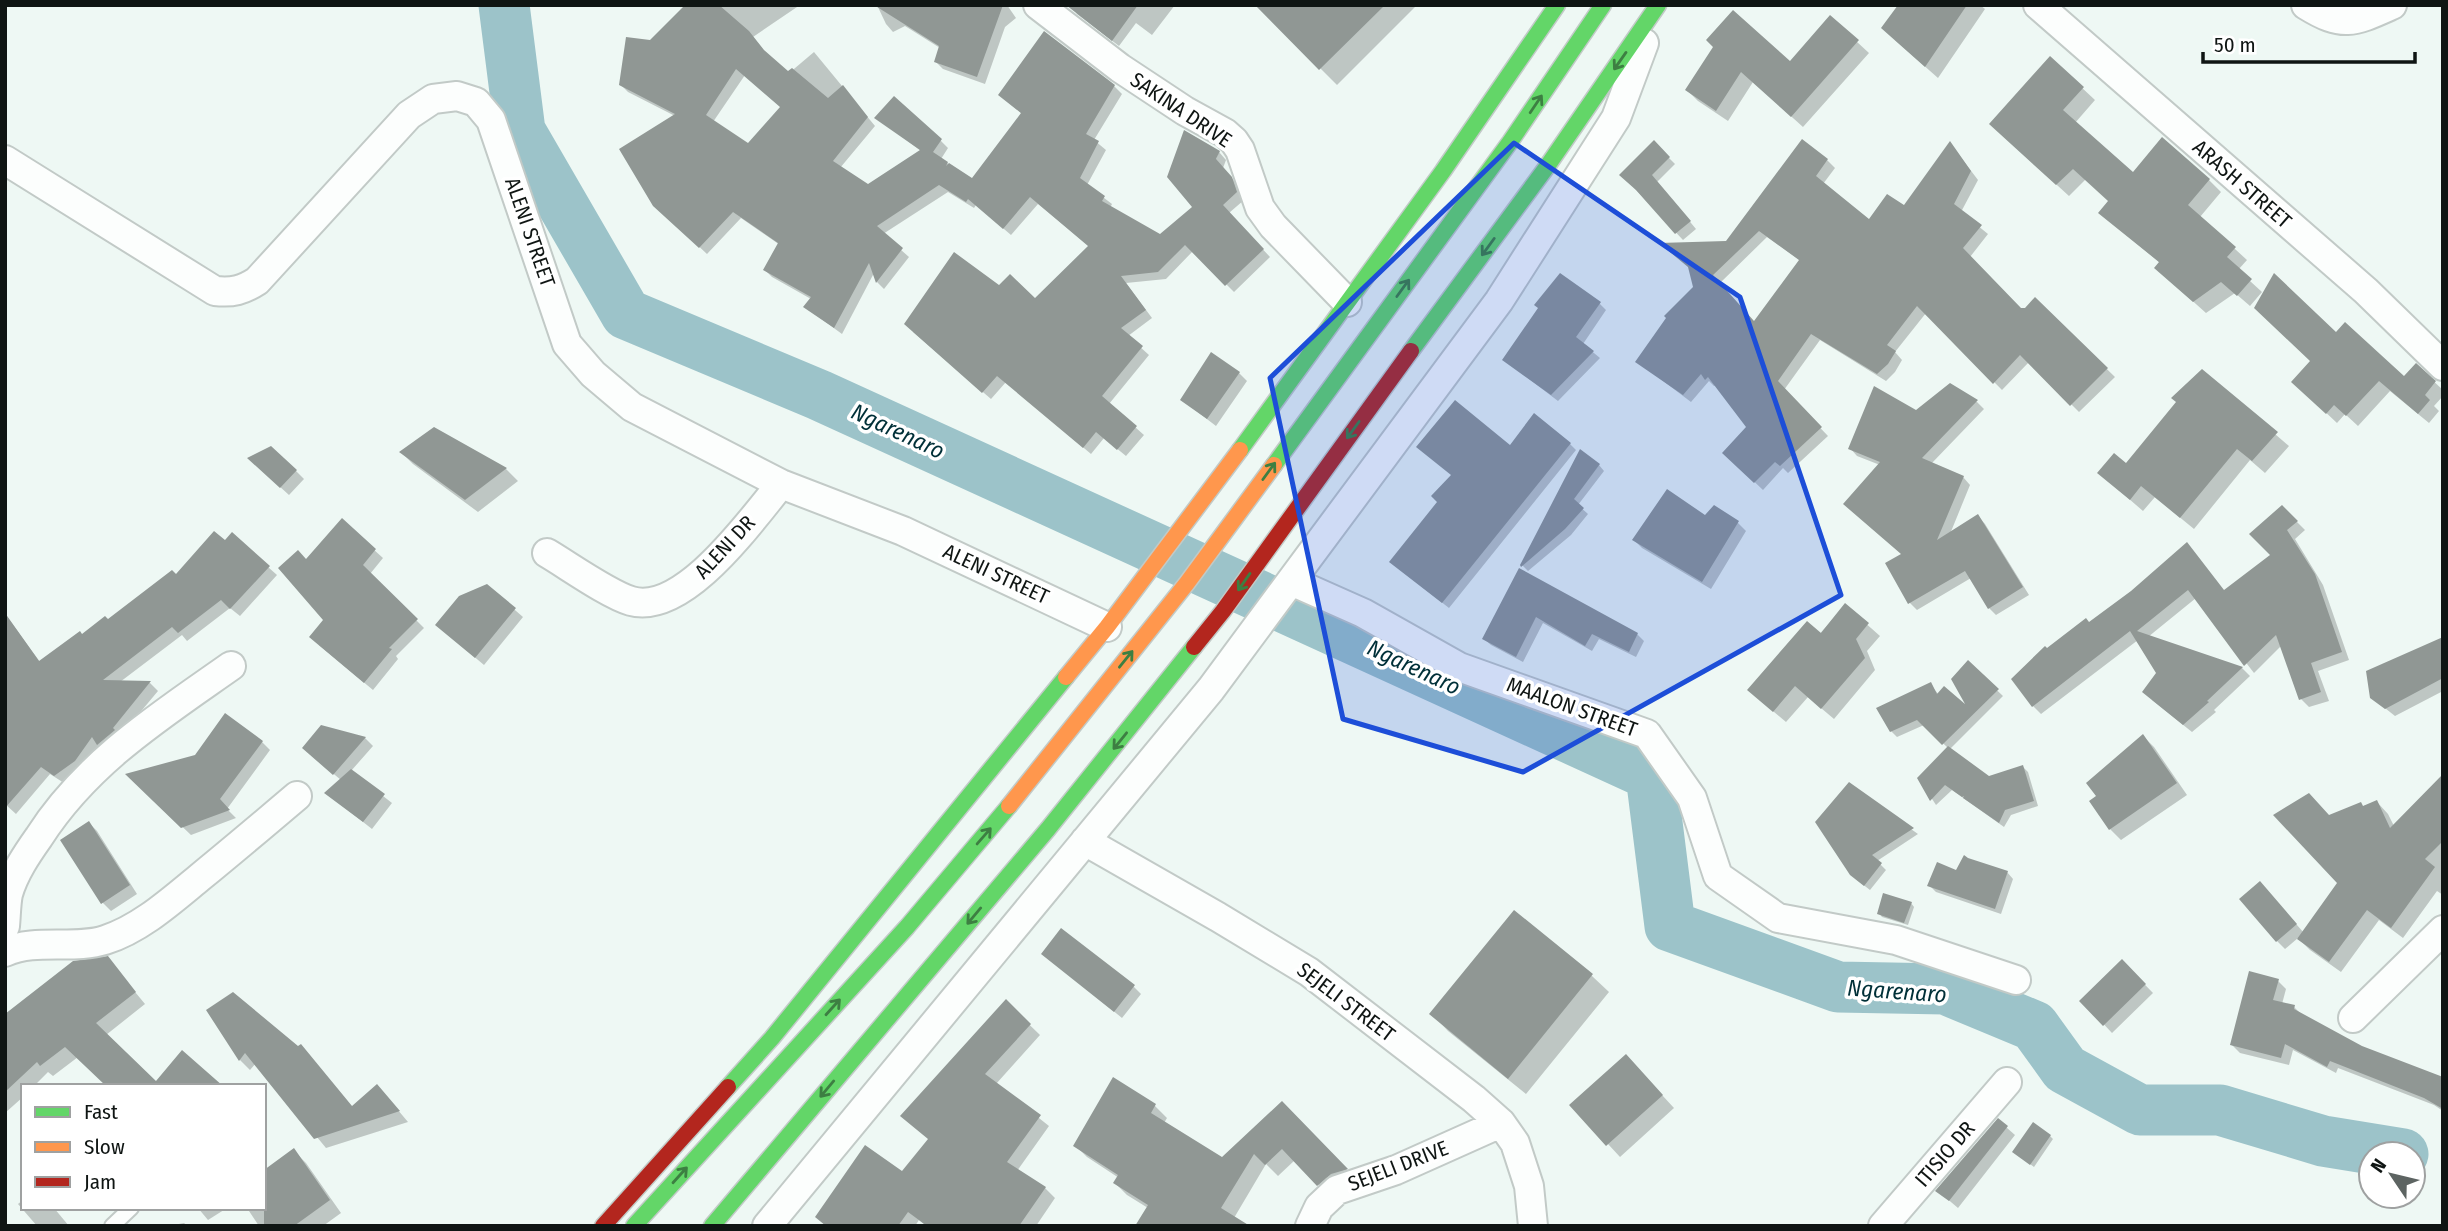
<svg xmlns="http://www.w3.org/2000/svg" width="2448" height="1231" viewBox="0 0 2448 1231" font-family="'Fira Sans Condensed',sans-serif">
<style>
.shadow{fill:#0003;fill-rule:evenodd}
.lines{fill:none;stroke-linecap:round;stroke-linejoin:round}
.river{stroke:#9cc3c9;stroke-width:51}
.building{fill:#909794;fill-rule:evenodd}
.lane-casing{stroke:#c2cac7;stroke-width:18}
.street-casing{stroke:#c2cac7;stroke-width:32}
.fast-casing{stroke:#c2cac7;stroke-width:19}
.slow-casing{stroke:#c2cac7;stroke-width:19}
.jam-casing{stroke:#c2cac7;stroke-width:19}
.lane{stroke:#fcfefd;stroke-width:14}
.street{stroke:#fcfefd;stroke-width:28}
.fast{stroke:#63d668;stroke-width:16}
.slow{stroke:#ff974d;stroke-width:16}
.jam{stroke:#b3261e;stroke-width:16}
.oneway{stroke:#3d7f42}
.marked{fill:#1d4ed8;fill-opacity:0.2;stroke:#1d4ed8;stroke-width:5;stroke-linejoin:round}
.labels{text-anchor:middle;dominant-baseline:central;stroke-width:7;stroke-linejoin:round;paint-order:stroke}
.street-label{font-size:21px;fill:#0f1513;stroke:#fff}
.water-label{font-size:23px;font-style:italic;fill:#003038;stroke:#fff}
</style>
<rect width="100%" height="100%" fill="#eef8f4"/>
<path class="shadow" d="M686,5H800L753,37L768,56L788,74L814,52L875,126L840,168L868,187L921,151L877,118L941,141L948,148L941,159L972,180L1022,114L1000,95L1114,86L1122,94L1094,140L1106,150L1087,185L1112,204L1110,208L1161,236L1195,207L1219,152L1226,160L1223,168L1239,186L1244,200L1229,213L1270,257L1234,292L1193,251L1166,279L1126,283L1152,318L1128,336L1149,355L1109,404L1144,435L1126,456L1104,438L1091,454L1006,382L991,399L913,332L999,288L1035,300L1089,246L1038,204L1011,235L976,205L974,208L948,192L883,234L909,257L884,289L877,282L874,273L842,334L805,307L811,299L772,277L765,270L780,245L741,218L707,254L663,213L675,116L628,92L620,84L650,42ZM745,75L782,108L748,145L713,122Z
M877,5H1007L1016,18L1005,27L985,84L943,69L936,62L940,48L905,26L893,32L886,24Z
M1072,5H1175L1152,35L1136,23L1119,46L1077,14Z
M1257,5H1417L1337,85Z
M1901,5H1980L1985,9L1938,78L1895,40Z
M1831,18L1869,53L1803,127L1753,82L1728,121L1698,101L1687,90L1715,47L1791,63Z
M2050,58L2095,100L2075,123L2133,175L2209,180L2221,192L2200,217L2247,260L2238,270L2262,292L2250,306L2235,293L2206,313L2168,279L2160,263L2100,213L2110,201L2086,179L2069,196L2003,136Z
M1654,143L1675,164L1657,182L1696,229L1683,240L1622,175Z
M1950,143L1978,180L1961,212L1988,234L1970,257L2021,310H2025L2035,299L2115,377L2079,412L2029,362L2002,390L1926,313L1895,352L1902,360L1895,372L1886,381L1820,340L1784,390L1828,436L1788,473L1783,468L1763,490L1724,453L1748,427L1716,385L1714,386L1709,381L1691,402L1638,362L1727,243L1827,160L1835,168L1823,184L1870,222L1905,207ZM1767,237L1801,261L1755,323L1719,284Z
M1599,303L1606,310L1583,344L1600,358L1558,401L1504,360Z
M2336,335L2404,379L2416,365L2443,390V396L2434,406L2439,411L2429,423L2390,391L2358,426L2345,414L2337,423L2304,392Z
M2202,371L2289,446L2265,473L2250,460L2194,529L2155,497L2143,511L2099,473L2127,465Z
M1239,373L1247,381L1216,426L1182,400Z
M1950,386L1977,402L1984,409L1931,464L1963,477L1970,485L1950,534L1978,516L1985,524L2029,595L1996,615L1989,608L1971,578L1917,610L1910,603L1903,555L1880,465L1857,456L1850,448L1916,412Z
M434,429L506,469L518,481L478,512L413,464L401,452Z
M1570,444L1576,450L1449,608L1398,568L1510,448Z
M1599,465L1604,471L1578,505L1588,514L1571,535L1528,571L1522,565Z
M257,466L296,471L304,479L289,495Z
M2282,507L2305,530L2295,539L2323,585L2349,660L2318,671L2329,701L2309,707L2301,699L2282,645L2254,673L2196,598L2148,637L2242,668L2250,676L2214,710L2216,712L2192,732L2152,700L2158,673L2138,640L2041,714L2033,706L2046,650L2090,624L2132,592L2186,545L2225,592L2273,555Z
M1714,508L1738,523L1746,531L1711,589L1642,548L1634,540L1705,518Z
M342,521L383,558L370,574L424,628L396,656L398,659L373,690L319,645L326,620L307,561Z
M268,567L277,575L240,616L230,608L187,641L182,635L120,682L150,683L158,691L107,752L100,745L84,769L64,783L50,774L16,814L5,804V614L40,662L108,621L176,576Z
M1519,571L1637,634L1644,641L1636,657L1599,639L1592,651L1543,623L1523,662L1491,645L1484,639Z
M487,586L523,617L484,665L446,633Z
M1845,605L1880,636L1867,651L1875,670L1834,719L1808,697L1786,722L1761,701Z
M2443,639V691L2395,716L2371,697Z
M1968,663L2003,696L1950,749L1989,778L2023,767L2028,772L2038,806L2011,815L2004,827L1952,790L1936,805L1919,779L1948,748L1924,725L1897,737L1891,731L1930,684L1939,695L1971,711Z
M322,727L365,738L373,746L351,771L392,803L372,829L326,793L341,780L312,756Z
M2143,736L2154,747L2187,795L2121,840L2110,829L2099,797Z
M262,742L270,750L227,809L236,818L191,835L128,775Z
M2443,776V895L2437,891L2403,938L2379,920L2341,972L2310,950L2298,938L2285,949L2277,941L2268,892L2304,933L2339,883L2330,816L2377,802L2388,814L2394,826Z
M1849,785L1918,834L1877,861L1886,870L1870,890L1857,880Z
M89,823L97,831L137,894L111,911L103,903L62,841Z
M2007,872L2013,879L2001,914L1936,892L1929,885Z
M1911,903L1914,907L1908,925L1882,917L1879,913Z
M1515,912L1592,976L1609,992L1526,1094L1448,1031L1432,1014Z
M107,958L145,1004L106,1035L156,1083L220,1086H108L78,1057L53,1076L48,1072L34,1086H23V1097L5,1113V1016Z
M1052,961L1133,986L1141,994L1122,1018Z
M2122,961L2153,993L2112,1033L2082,1001Z
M2278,981L2286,989L2282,1004L2294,1007L2302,1015L2361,1048L2443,1080V1111L2434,1105L2338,1068L2336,1073L2293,1050L2289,1065L2240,1053L2232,1045Z
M1006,1002L1040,1035L996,1084L1049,1126L1017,1171L1045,1188L1055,1198L1036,1226H926L919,1220L915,1226H827L902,1173L929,1140Z
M208,1011L353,1107L387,1097L408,1122L326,1148L256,1063L250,1070L240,1060Z
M1638,1069L1674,1108L1620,1157L1572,1105Z
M1114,1080L1155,1106L1167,1118L1164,1123L1222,1159L1282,1103L1358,1181L1330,1197L1295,1160L1278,1176L1266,1164L1234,1218L1148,1208L1127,1195L1115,1183L1119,1178L1087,1157L1075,1145Z
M1998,1120L2015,1135L1958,1208L1938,1191Z
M2050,1136L2053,1139L2034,1167L2018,1155Z
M294,1151L306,1163L341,1213L323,1226H259L247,1208H264Z
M23,1200V1208H54L69,1226H37L18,1204Z
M198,1208H227L208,1220Z
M184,1223L188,1226H168Z"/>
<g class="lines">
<path class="river" d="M504,5L520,131L626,314L819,395L1651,775L1670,926L1838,987L1945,989L2034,1026L2065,1069L2140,1110H2220L2323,1141L2403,1154"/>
</g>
<path class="building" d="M685,5H719L749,31L764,50L788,71L792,68L828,98L843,85L868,117L833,161L868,184L920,150L874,118L894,96L942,139L933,152L948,162L946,166L949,163L972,178L1021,113L998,95L1044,31L1115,85L1086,134L1099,141L1080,178L1105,196L1102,201L1160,234L1192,207L1167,177L1184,130L1220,151L1216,159L1232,177L1237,192L1223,205L1264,249L1225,286L1185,245L1158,272L1121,276L1146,310L1121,328L1143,346L1102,396L1137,426L1117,450L1096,432L1083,448L997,376L982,393L904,324L954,252L999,285L1010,274L1035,298L1088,246L1030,197L1003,229L968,199L966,202L939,185L877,226L903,248L876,283L869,263L834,328L803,307L811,297L763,270L778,243L733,212L699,248L653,206L619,149L675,114L619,85L626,37L650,40ZM736,69L780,107L748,143L706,115Z
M874,5H1003L977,77L934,62L939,46Z
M1066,5H1138L1112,41Z
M1255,5H1385L1319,70Z
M1898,5H1967L1925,67L1881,28Z
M1733,10L1790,61L1830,15L1859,40L1791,117L1741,72L1716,111L1685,90L1713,47L1706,40Z
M2050,56L2084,87L2063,110L2133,172L2162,137L2210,179L2188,205L2236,247L2227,257L2252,279L2237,296L2221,282L2193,302L2154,268L2159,262L2098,213L2108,201L2073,169L2056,185L1989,124Z
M1802,139L1828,159L1816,176L1869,219L1887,194L1904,205L1950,141L1971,171L1954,204L1982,225L1963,248L2021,308H2025L2035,297L2108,368L2070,406L2020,355L1993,384L1917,306L1887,345L1896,351L1888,364L1877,374L1811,334L1778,381L1822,427L1780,466L1775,462L1754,483L1722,453L1746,427L1708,377L1705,380L1701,374L1683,395L1635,362L1666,318L1664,316L1693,287L1688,267L1659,243L1726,241ZM1759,231L1799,260L1754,321L1713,275Z
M1654,140L1670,157L1652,175L1691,221L1675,234L1636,190L1619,175Z
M1560,273L1601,302L1576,337L1594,351L1551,395L1502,360L1538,308L1534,305Z
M2274,273L2336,332L2345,322L2404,376L2416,363L2436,381L2425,395L2430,400L2418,414L2379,381L2346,416L2334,405L2326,414L2291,382L2310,361L2254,308Z
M1211,352L1240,372L1207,419L1180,400Z
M2202,369L2278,432L2252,461L2237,449L2180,518L2141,486L2130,500L2097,473L2114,453L2126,463L2176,402L2171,398Z
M1950,383L1978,400L1922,458L1964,476L1937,540L1978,514L2023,587L1988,609L1965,571L1908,604L1885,563L1901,554L1843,504L1880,462L1848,449L1874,386L1916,410Z
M1455,400L1510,445L1534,413L1571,443L1442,603L1389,562L1437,502L1431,496L1451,475L1416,447Z
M434,427L507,468L465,500L399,452Z
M271,446L297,470L280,488L247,458Z
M1580,449L1600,464L1574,499L1584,508L1565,529L1521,567L1520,565Z
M1667,489L1705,515L1714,505L1739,521L1702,582L1632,540Z
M2282,505L2298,521L2287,530L2315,574L2342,652L2311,663L2321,692L2299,700L2276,635L2244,666L2188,590L2137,631L2243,667L2207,701L2209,702L2183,725L2142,692L2156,673L2130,631L2032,707L2011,679L2045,646L2047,648L2086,618L2089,622L2131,591L2187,542L2224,590L2270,555L2249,534Z
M342,518L376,549L363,565L418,619L389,648L392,649L364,683L309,637L323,620L278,568L298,550L306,559Z
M214,531L225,540L232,532L270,566L230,609L221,600L178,633L172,627L103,680L151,681L113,728L115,730L97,745L92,737L75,761L54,776L41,767L5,808V613L39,661L80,631L82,634L105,616L108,619L172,570L176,574Z
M1519,568L1638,633L1629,652L1592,634L1585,646L1536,617L1516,657L1482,639Z
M487,584L516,608L475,658L435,625L459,596Z
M1845,603L1869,623L1856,639L1865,658L1821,709L1795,686L1773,712L1747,690L1807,621L1821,633Z
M2443,637V678L2385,709L2370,698L2366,671Z
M1968,660L1999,689L1942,745L1917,720L1890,732L1876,708L1931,682L1937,694L1944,686L1965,704L1951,679Z
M225,713L263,741L220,799L230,810L181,828L125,774L195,755Z
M321,725L366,737L333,775L302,748Z
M2143,734L2177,783L2109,830L2089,801L2096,796L2086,783Z
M1948,746L1989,776L2023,765L2034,801L2005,810L1999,823L1963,798L1964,796L1962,797L1945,785L1930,801L1917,778Z
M351,769L385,794L363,822L324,793Z
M2443,774V841L2425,859L2435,867L2391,928L2367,910L2329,962L2297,939L2337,883L2273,815L2309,793L2329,815L2361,802L2363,806L2377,800L2390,828Z
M1849,782L1914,828L1872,855L1882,863L1864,886L1850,875L1815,822Z
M89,821L130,885L101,904L60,840Z
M1964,855L1968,858L2008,871L1995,909L1927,886L1937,862L1956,870Z
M2260,881L2297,924L2276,942L2239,899Z
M1883,893L1912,902L1904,923L1877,914Z
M1514,910L1593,974L1508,1079L1429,1014Z
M1061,928L1135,985L1114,1012L1041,954Z
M108,956L136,992L96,1023L156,1081L182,1050L223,1086H106L65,1047L40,1066L37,1062L5,1092V1014L73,961Z
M2122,959L2146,984L2103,1026L2079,1001Z
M2249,971L2279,979L2273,1000L2295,1005L2294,1009L2362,1046L2443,1077V1109L2424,1098L2330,1061L2327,1067L2285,1044L2281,1058L2230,1045Z
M233,992L298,1046L301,1044L352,1106L377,1084L400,1111L314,1139L245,1053L239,1061L206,1010Z
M1006,999L1031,1024L985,1074L1041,1115L1007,1162L1046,1187L1019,1226H927L908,1212L898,1226H826L815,1217L865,1145L902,1171L928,1139L900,1116Z
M1626,1054L1663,1095L1606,1146L1569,1105Z
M1113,1077L1156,1104L1151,1113L1222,1157L1282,1101L1348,1169L1331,1174L1317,1186L1282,1149L1265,1165L1254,1154L1221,1208L1250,1226H1135L1148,1205L1113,1183L1118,1175L1073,1146Z
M1998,1118L2008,1126L1949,1201L1935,1191Z
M2033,1122L2051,1135L2030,1165L2012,1152Z
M294,1148L330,1200L294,1226H264V1170Z"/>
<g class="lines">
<defs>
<path id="lane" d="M112,1226L131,1208"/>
<path id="street" d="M1038,5L1120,68L1185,111L1225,133L1234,141L1240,150L1260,208L1273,226L1347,302
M2038,5L2366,291L2443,366
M2306,5C2343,28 2354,22 2392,5
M5,160L215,291C233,293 243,290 257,281L409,115L433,99L457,96L476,102L491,120L567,344L593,374L632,407L781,484L903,531L1107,627
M547,553C569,566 608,594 631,601C684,616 751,520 781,484
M1291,581L1363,613L1459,667L1647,734L1692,798L1718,876L1778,918L1896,940L2016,980
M1085,841L1218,917L1309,972L1474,1099L1501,1123L1515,1143L1529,1186L1533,1226
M5,926C6,916 6,903 8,894C14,873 27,854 39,837C87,762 160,716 231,666
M5,952C36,938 73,950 105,940C140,929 171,901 199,878C232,851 264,824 297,796
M2353,1018L2443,930
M767,1226L1211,689L1308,558L1499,301L1616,118L1644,43
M1310,1226L1319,1207L1337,1190L1396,1170L1501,1123
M1883,1226L2007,1082"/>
<path id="fast" d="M1411,351L1546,168L1658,5
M1240,450L1443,171L1557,5
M1274,465L1510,142L1603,5
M728,1087L772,1038L1066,677
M634,1226L907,927L1009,806
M712,1226L1048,829L1194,647"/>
<path id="slow" d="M1066,677L1107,627L1240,450
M1009,806L1187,583L1274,465"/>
<path id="jam" d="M1194,647L1223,611L1411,351
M603,1226L728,1087"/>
</defs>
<use href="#lane" class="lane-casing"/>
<use href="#street" class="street-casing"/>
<use href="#fast" class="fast-casing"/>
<use href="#slow" class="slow-casing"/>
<use href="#jam" class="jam-casing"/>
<use href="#lane" class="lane"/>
<use href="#street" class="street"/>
<use href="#fast" class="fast"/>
<use href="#slow" class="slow"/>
<use href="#jam" class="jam"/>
</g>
<defs><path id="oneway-shaft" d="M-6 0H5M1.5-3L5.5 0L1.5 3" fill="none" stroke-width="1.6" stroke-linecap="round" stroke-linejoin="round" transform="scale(1.75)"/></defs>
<g class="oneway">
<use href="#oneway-shaft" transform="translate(1620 61) rotate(125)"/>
<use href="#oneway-shaft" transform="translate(1536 104) rotate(-56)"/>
<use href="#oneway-shaft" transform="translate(1488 247) rotate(126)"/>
<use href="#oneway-shaft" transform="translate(1403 288) rotate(-54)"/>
<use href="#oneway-shaft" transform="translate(1353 430) rotate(126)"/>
<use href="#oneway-shaft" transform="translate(1269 471) rotate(-54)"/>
<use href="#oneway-shaft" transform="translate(1244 582) rotate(125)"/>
<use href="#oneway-shaft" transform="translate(1126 659) rotate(-51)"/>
<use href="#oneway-shaft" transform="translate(1120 741) rotate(129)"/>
<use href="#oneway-shaft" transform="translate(984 836) rotate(-49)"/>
<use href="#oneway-shaft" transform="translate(974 916) rotate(130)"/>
<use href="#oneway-shaft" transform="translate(833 1007) rotate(-48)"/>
<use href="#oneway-shaft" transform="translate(827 1089) rotate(130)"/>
<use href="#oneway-shaft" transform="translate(680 1175) rotate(-48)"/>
</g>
<path class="marked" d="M1514,143L1740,297L1841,595L1523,772L1343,719L1270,378Z"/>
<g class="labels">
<g class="street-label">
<text transform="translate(1181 110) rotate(34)">SAKINA DRIVE</text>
<text transform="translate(2242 184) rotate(41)">ARASH STREET</text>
<text transform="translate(530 232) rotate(71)">ALENI STREET</text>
<text transform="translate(725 547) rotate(-47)">ALENI DR</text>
<text transform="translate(996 574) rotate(25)">ALENI STREET</text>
<text transform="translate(1572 707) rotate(20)">MAALON STREET</text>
<text transform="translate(1346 1002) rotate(37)">SEJELI STREET</text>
<text transform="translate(1945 1154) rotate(-49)">ITISIO DR</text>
<text transform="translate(1398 1166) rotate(-21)">SEJELI DRIVE</text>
</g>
<g class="water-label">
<text transform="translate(898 431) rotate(25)">Ngarenaro</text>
<text transform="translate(1414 667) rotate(25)">Ngarenaro</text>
<text transform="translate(1897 991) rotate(4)">Ngarenaro</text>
</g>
</g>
<rect width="2448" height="1231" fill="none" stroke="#0f1513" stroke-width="14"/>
<rect x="21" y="1084" width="245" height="126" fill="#ffffff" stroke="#9fa1a1" stroke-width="2"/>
<rect x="35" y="1107" width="35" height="10" fill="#63d668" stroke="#9fa1a1" stroke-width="2"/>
<text x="84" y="1119" font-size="21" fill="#0f1513">Fast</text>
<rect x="35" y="1142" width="35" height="10" fill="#ff974d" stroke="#9fa1a1" stroke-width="2"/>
<text x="84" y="1154" font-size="21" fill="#0f1513">Slow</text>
<rect x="35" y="1177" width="35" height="10" fill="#b3261e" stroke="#9fa1a1" stroke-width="2"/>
<text x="84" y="1189" font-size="21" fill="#0f1513">Jam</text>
<g transform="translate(2392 1175) rotate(305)"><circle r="33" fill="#ffffff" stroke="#9fa1a1" stroke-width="2"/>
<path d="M0-5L12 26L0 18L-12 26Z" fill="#5d6462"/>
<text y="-10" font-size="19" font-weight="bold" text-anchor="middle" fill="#0f1513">N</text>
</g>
<path d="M2203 52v10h212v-10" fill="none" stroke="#0f1513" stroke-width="3.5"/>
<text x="2214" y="52" font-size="21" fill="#0f1513" stroke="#ffffff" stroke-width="5" paint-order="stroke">50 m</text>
</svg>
